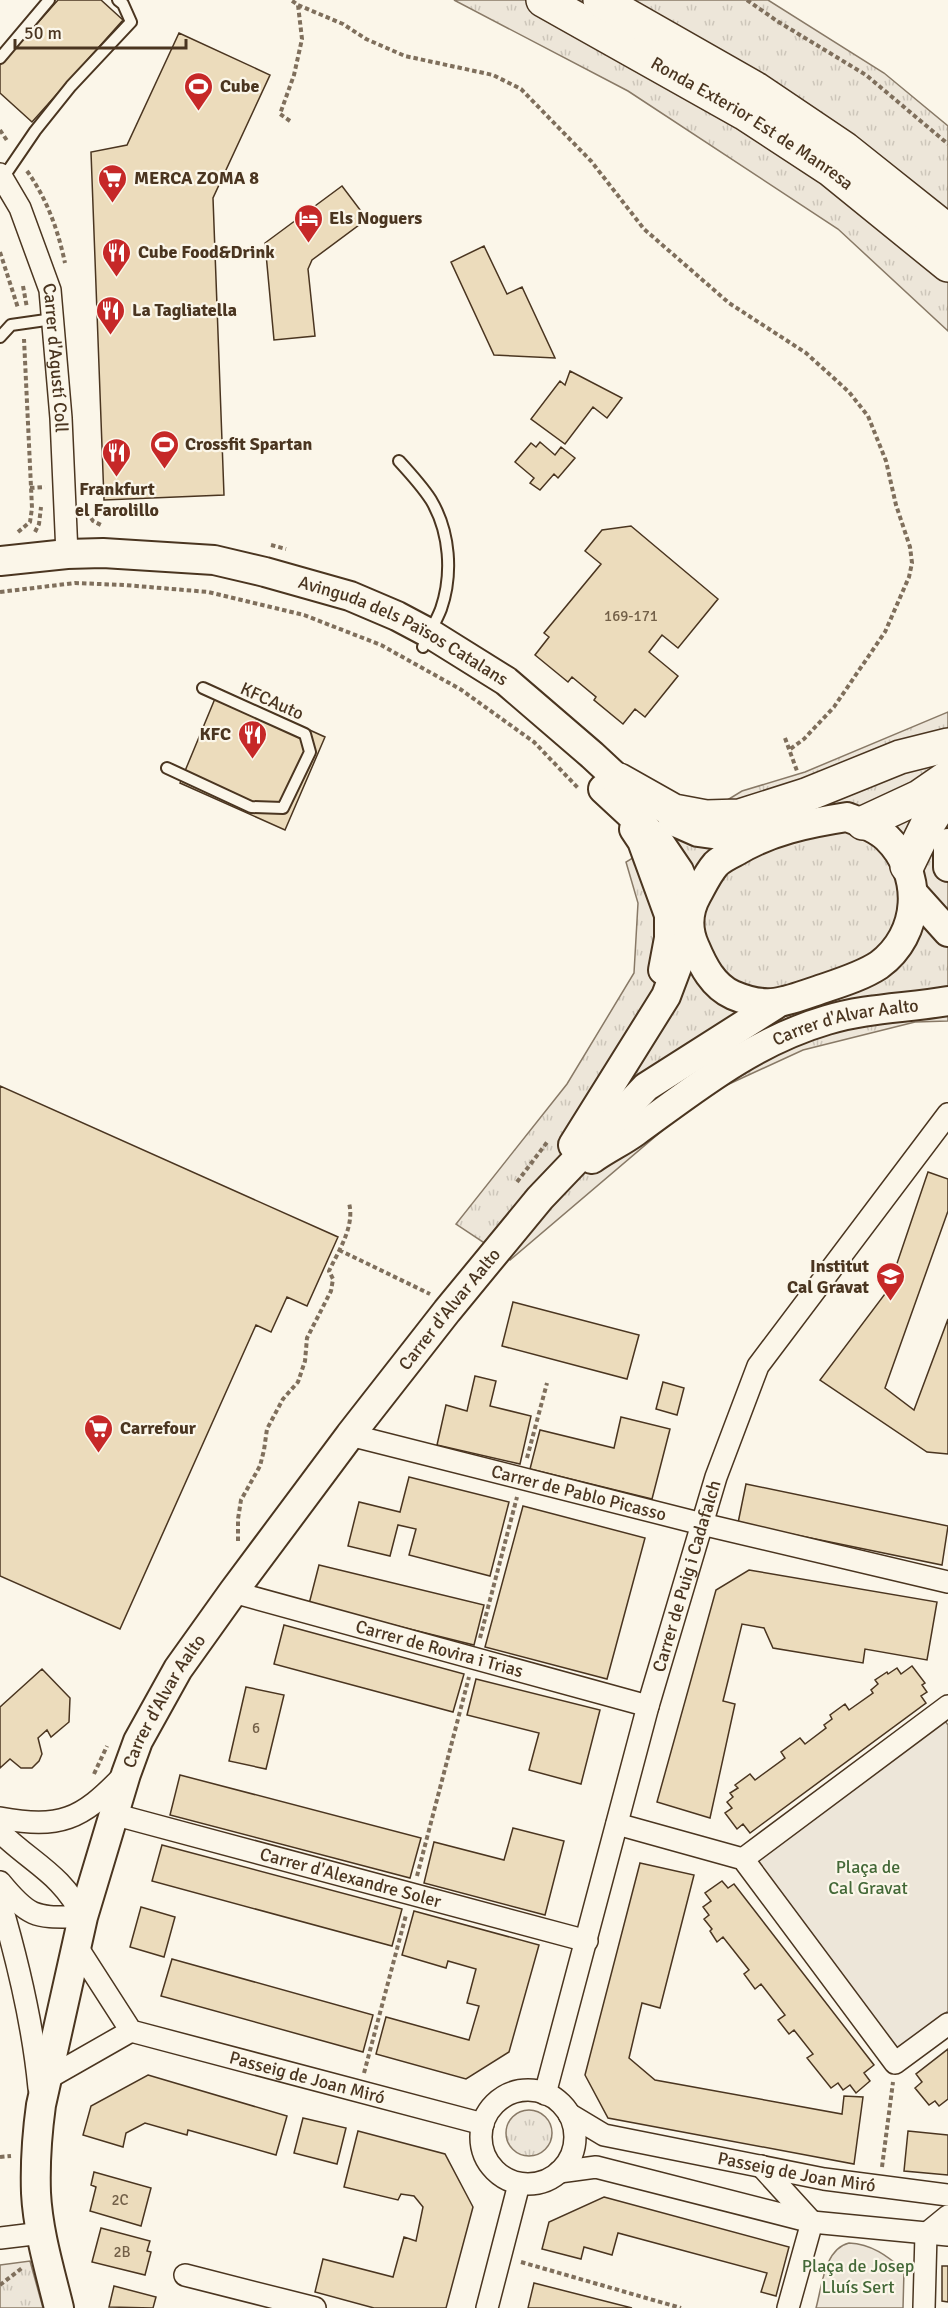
<svg xmlns="http://www.w3.org/2000/svg" width="948" height="2308" viewBox="0 0 948 2308" font-family="Signika,sans-serif">
<style>
.grass{fill:url(#grass-tufts);stroke:#887966;stroke-width:1.5}
.park{fill:#ede6d9;stroke:#887966;stroke-width:1.5}
.building{fill:#ecdcbc;stroke:#4a3520;stroke-width:1.5}
.lines{fill:none;stroke-linecap:round;stroke-linejoin:round}
.lane-casing{stroke:#4a3520;stroke-width:14}
.street-casing{stroke:#4a3520;stroke-width:24}
.secondary-casing{stroke:#4a3520;stroke-width:32}
.highway-casing{stroke:#4a3520;stroke-width:36}
.path{stroke:#7f6f5c;stroke-width:4;stroke-dasharray:4.5 3;stroke-linecap:butt}
.lane{stroke:#fbf6e9;stroke-width:10}
.street{stroke:#fbf6e9;stroke-width:21}
.secondary{stroke:#fbf6e9;stroke-width:28}
.highway{stroke:#fbf6e9;stroke-width:33}
.labels{text-anchor:middle;dominant-baseline:central;stroke-width:4.5;stroke-linejoin:round;paint-order:stroke}
.number-label{font-size:15px;fill:#725f47}
.poi-label{font-size:18px;font-weight:bold;fill:#4a3520;stroke:#fbf6e9;text-anchor:start}
.street-label{font-size:18px;fill:#4a3520;stroke:#fbf6e9}
.park-label{font-size:18px;fill:#436837;stroke:#fbf6e9}
</style>
<defs>
<pattern id="grass-tufts" width="24" height="20" patternUnits="userSpaceOnUse" patternTransform="scale(1.5)"><rect width="24" height="20" fill="#ede6d9"/><path d="M3 7l-1-3M5 7V3M7 7l1-3M15 17l-1-3M17 17v-4M19 17l1-3" fill="none" stroke="#cdc6ba"/></pattern>
</defs>
<rect width="100%" height="100%" fill="#fbf6e9"/>
<path class="grass" d="M454,0H768L884,73L948,126V331L838,229L628,91Z
M948,712V1021L915,1022L803,1050L703,1096L510,1260L456,1224L567,1084L634,973L638,903L626,862L742,791L805,772Z
M506 2133a23 23 0 1 1 46 0a23 23 0 1 1-46 0Z
M30,2261L43,2308H0V2265Z"/>
<path class="park" d="M945,1721L948,1725V2011L896,2050L756,1861Z
M849,2243C872,2244 887,2256 904,2270L903,2308H816C822,2287 824,2249 849,2243Z"/>
<path class="building" d="M58,0H101L123,20L32,122L0,93V65Z
M179,33L270,75L213,198L224,495L104,500L91,152L127,145Z
M342,186L367,219L312,260L308,269L315,336L274,340L265,243Z
M484,246L507,294L522,287L555,358L494,355L451,262Z
M570,371L622,398L607,418L593,407L565,444L531,419L560,381L565,385Z
M540,442L555,455L561,447L575,458L558,478L554,474L540,490L530,483L534,478L515,462L531,443L536,447Z
M631,526L718,599L678,648L662,635L649,652L678,676L645,717L635,709L623,724L594,700L596,697L572,677L568,682L535,655L549,637L544,633L601,564L585,551L602,530Z
M219,689L325,737L285,830L180,783Z
M0,1086L338,1237L307,1306L287,1297L271,1332L256,1325L120,1629L0,1576Z
M928,1172L948,1179V1211L885,1388L914,1410L948,1319V1454L927,1452L820,1380L888,1290Z
M513,1302L639,1335L627,1379L502,1346Z
M475,1376L496,1381L490,1406L531,1416L520,1464L437,1445L446,1405L467,1411Z
M663,1382L684,1388L677,1415L656,1409Z
M621,1417L670,1429L652,1499L530,1469L540,1430L614,1448Z
M409,1477L509,1502L490,1576L409,1555L416,1529L398,1525L390,1556L348,1546L359,1502L400,1512Z
M746,1484L948,1526L942,1565L738,1523Z
M523,1506L645,1538L607,1679L485,1647Z
M319,1565L484,1605L474,1645L309,1604Z
M749,1570L937,1602L927,1660L865,1649L863,1663L773,1648L764,1628L742,1624L723,1701L735,1704L710,1818L657,1802L716,1590Z
M284,1625L464,1674L453,1712L274,1664Z
M912,1666L925,1683L922,1685L927,1692L921,1696L926,1703L750,1833L743,1824L737,1829L725,1813L732,1808L727,1802L733,1797L730,1793L738,1788L735,1785L750,1774L755,1780L785,1758L781,1752L800,1738L805,1744L826,1728L824,1725L832,1719L830,1715L845,1704L849,1710L873,1693L871,1690L878,1684L875,1680L887,1672L888,1674L897,1668L901,1674Z
M42,1669L70,1698L69,1722L51,1737L47,1730L38,1738L42,1754L39,1761L32,1768H21L10,1759L0,1768V1707Z
M476,1679L600,1710L581,1784L529,1770L539,1733L467,1715Z
M246,1687L284,1695L266,1769L229,1761Z
M180,1775L421,1838L410,1878L170,1815Z
M513,1828L564,1841L545,1915L424,1883L434,1842L504,1860Z
M162,1845L402,1909L392,1946L152,1881Z
M640,1863L694,1875L660,2008L642,2003L629,2058L655,2080L842,2114L844,2096L863,2097L854,2164L608,2118L585,2075Z
M722,1881L728,1888L734,1884L874,2065L864,2073L870,2081L856,2093L850,2085L843,2090L838,2083L831,2088L807,2058L813,2054L794,2030L789,2034L778,2020L785,2015L761,1984L755,1989L744,1974L749,1970L723,1937L717,1942L710,1931L712,1929L704,1919L709,1915L703,1907L711,1901L705,1893Z
M141,1907L175,1917L164,1957L130,1947Z
M414,1911L539,1945L509,2052L466,2079L376,2054L386,2017L469,2040L479,2006L467,2003L476,1969L448,1961L446,1968L402,1955Z
M172,1959L373,2015L363,2052L161,1996Z
M948,2049V2099L939,2106L935,2101L929,2105L915,2088L922,2082L916,2074Z
M148,2075L287,2116L276,2155L188,2130L187,2135L145,2123L126,2133L123,2147L83,2135L91,2106Z
M303,2118L346,2128L337,2164L294,2153Z
M358,2131L445,2154L473,2207L446,2308H374L315,2292L323,2259L393,2277L404,2237L416,2241L423,2207L414,2196L401,2194L398,2200L344,2187Z
M908,2131L948,2135V2175L904,2171Z
M94,2172L151,2188L141,2226L90,2211L96,2187L91,2185Z
M604,2197L789,2247L776,2296L761,2292L767,2273L618,2233L612,2255L584,2247L581,2259L542,2249L549,2222Z
M101,2228L150,2241L147,2251L151,2252L145,2275L92,2262Z
M942,2266H948V2302L942,2301Z
M534,2283L632,2308H528Z
M114,2286L156,2297L153,2308L109,2307Z"/>
<g class="lines">
<defs>
<path id="lane" d="M0,58L49,0
M3,178L35,131L71,86L131,22L123,4L118,0
M0,337L11,325L53,319
M399,461C410,473 422,486 431,500C450,532 453,574 441,609C436,622 428,634 423,647
M167,768L251,807L283,808L310,752L305,734L203,688"/>
<g id="street">
<path id="s1" d="M0,174L20,208L50,290L61,418L67,554"/>
<path id="s2" d="M350,1435L702,1524L948,1582"/>
<path id="s3" d="M233,1592L648,1706"/>
<path id="s4" d="M113,1814L587,1941"/>
<path d="M0,1818C60,1829 81,1820 123,1776"/>
<path d="M617,1824L743,1859L895,2063L948,2024"/>
<path d="M0,1832C33,1864 62,1874 83,1917C36,1917 31,1920 0,1882"/>
<path d="M743,1859L948,1706"/>
<path d="M0,1901C18,1962 33,2025 39,2088"/>
<path id="s5" d="M77,1947L131,2031L483,2124"/>
<path d="M45,2080L131,2031"/>
<circle cx="528" cy="2137" r="47"/>
<path id="s6" d="M545,2094L648,1706L716,1477L758,1366L948,1114"/>
<path id="s7" d="M569,2114L604,2135L824,2179L948,2195"/>
<path d="M761,2166L812,2222L788,2308"/>
<path d="M559,2172L596,2167L812,2222L948,2235"/>
<path d="M0,2238L42,2233"/>
<path d="M185,2275L315,2308"/>
<path d="M487,2308L519,2184"/>
<path d="M924,2308L926,2234L948,2216"/>
</g>
<g id="secondary">
<path id="s8" d="M0,561L67,554L103,553L214,560L265,572L350,596L397,616L429,633L506,681L592,755L635,795"/>
<path d="M603,789L658,840L679,871L692,904"/>
<path d="M847,817C860,822 877,828 887,838C924,874 921,934 879,965C861,977 836,984 816,991C783,1002 768,1010 733,995C713,986 703,966 695,947C687,930 688,911 697,895C703,884 708,873 716,864C721,859 729,855 735,852C769,831 808,823 847,817Z"/>
<path d="M673,821L698,832L755,840"/>
<path d="M634,829L642,841L669,915V938L663,970"/>
<path d="M948,843V867"/>
<path d="M913,893L948,932"/>
<path d="M573,1145L666,996L689,935"/>
<path id="s9" d="M592,1159C606,1149 621,1142 635,1132C696,1088 752,1042 827,1020C866,1008 908,1008 948,1001"/>
<path id="s10" d="M59,2308C50,2271 38,2232 36,2193C35,2164 37,2134 41,2105L83,1917L126,1774L138,1741L178,1669L233,1592L350,1435L447,1311L540,1198L646,1087L775,1005"/>
</g>
<g id="highway">
<path id="s11" d="M543,0L744,113L831,170L948,265"/>
<path d="M600,0L756,89L845,149L948,231"/>
<path d="M619,780L674,811L706,817L740,816L806,795L900,757L948,745"/>
<path d="M863,823L919,797L948,777"/>
<path d="M907,866L926,827L948,793"/>
</g>
</defs>
<use href="#lane" class="lane-casing"/>
<use href="#street" class="street-casing"/>
<use href="#secondary" class="secondary-casing"/>
<use href="#highway" class="highway-casing"/>
<path class="path" d="M747,0L777,21L866,75L948,144
M298,5L343,24L366,39L405,56L493,75L521,89L591,161L644,229L729,303L806,353L849,392L868,416L886,461L896,505L910,547L912,563L909,577L885,632L834,707L804,739L789,750
M290,121L280,114L294,75L302,39L298,5L291,0
M0,130L8,142
M27,171C47,199 58,230 65,263
M0,252L18,308
M23,286L27,308
M30,488L45,487
M87,512L93,521L103,526
M18,532L30,522L32,508L24,339
M35,532L39,524L41,507
M271,545L286,549
M0,592L75,583L124,585L208,592L304,615L381,645L460,689L534,742L579,789
M785,738L797,771
M517,1182L548,1141
M339,1250L430,1294
M527,1458L547,1383
M238,1541V1519L241,1500L260,1466L264,1450L267,1429L283,1399L298,1382L305,1361L307,1338L331,1291L333,1279L329,1271C339,1250 355,1226 349,1203
M480,1638L517,1497
M94,1774L107,1746
M417,1876L469,1677
M364,2073L406,1915
M0,2157L11,2156
M882,2167L893,2082
M521,2262L681,2308
M0,2285L22,2268"/>
<use href="#lane" class="lane"/>
<use href="#street" class="street"/>
<use href="#secondary" class="secondary"/>
<use href="#highway" class="highway"/>
</g>
<defs>
<symbol id="stadium-pin" viewBox="-11 -11 22 30"><path d="M0 17L-7.5 6A9.5 9.5 0 1 1 7.5 6Z" fill="#c62828" stroke="#fbf6e9"/><path d="M0-5a6.5 5 0 1 0 0 10a6.5 5 0 1 0 0-10ZM-3.5-1.8h7v3.6h-7Z" fill="#fff"/></symbol>
<symbol id="supermarket-pin" viewBox="-11 -11 22 30"><path d="M0 17L-7.5 6A9.5 9.5 0 1 1 7.5 6Z" fill="#c62828" stroke="#fbf6e9"/><path d="M-6-5.5h2.5l.6 2H6L4.5 2H-2.5L-4.4-4H-6ZM-1.5 3.2a1.3 1.3 0 1 0 .1 0ZM3 3.2a1.3 1.3 0 1 0 .1 0Z" fill="#fff"/></symbol>
<symbol id="hotel-pin" viewBox="-11 -11 22 30"><path d="M0 17L-7.5 6A9.5 9.5 0 1 1 7.5 6Z" fill="#c62828" stroke="#fbf6e9"/><path d="M-6-4.5h1.5V1H6V5H4.5V3h-9V5H-6ZM-4 0a1.8 1.8 0 1 1 3.6 0ZM.5 0V-2.5h3Q6-2.5 6 0Z" fill="#fff"/></symbol>
<symbol id="restaurant-pin" viewBox="-11 -11 22 30"><path d="M0 17L-7.5 6A9.5 9.5 0 1 1 7.5 6Z" fill="#c62828" stroke="#fbf6e9"/><path d="M-5-6h1v4h1v-4h1v4h1v-4h1v5L-1.5 .5V6h-2V.5L-5-1ZM5-6V6H3V1.5H1.5Q1.5-4 5-6Z" fill="#fff"/></symbol>
<symbol id="school-pin" viewBox="-11 -11 22 30"><path d="M0 17L-7.5 6A9.5 9.5 0 1 1 7.5 6Z" fill="#c62828" stroke="#fbf6e9"/><path d="M0-5L7-2L0 1L-7-2ZM-4 1L0 2.5L4 1V4Q0 6-4 4Z" fill="#fff"/></symbol>
</defs>
<g fill-rule="evenodd">
<use href="#stadium-pin" x="182" y="70" width="33" height="45"/>
<use href="#supermarket-pin" x="96" y="162" width="33" height="45"/>
<use href="#hotel-pin" x="292" y="202" width="33" height="45"/>
<use href="#restaurant-pin" x="100" y="236" width="33" height="45"/>
<use href="#restaurant-pin" x="94" y="294" width="33" height="45"/>
<use href="#stadium-pin" x="148" y="428" width="33" height="45"/>
<use href="#restaurant-pin" x="100" y="436" width="33" height="45"/>
<use href="#restaurant-pin" x="236" y="718" width="33" height="45"/>
<use href="#school-pin" x="874" y="1260" width="33" height="45"/>
<use href="#supermarket-pin" x="82" y="1412" width="33" height="45"/>
</g>
<g class="labels">
<g class="number-label">
<text x="631" y="616">169-171</text>
<text x="256" y="1728">6</text>
<text x="120" y="2200">2C</text>
<text x="122" y="2252">2B</text>
</g>
<g class="poi-label">
<text x="220" y="86">Cube</text>
<text x="134" y="178">MERCA ZOMA 8</text>
<text x="329" y="218">Els Noguers</text>
<text x="138" y="252">Cube Food&amp;Drink</text>
<text x="132" y="310">La Tagliatella</text>
<text x="185" y="444">Crossfit Spartan</text>
<text x="117" y="489" text-anchor="middle">Frankfurt<tspan x="117" dy="21">el Farolillo</tspan></text>
<text x="231" y="734" text-anchor="end">KFC</text>
<text x="869" y="1266" text-anchor="end">Institut<tspan x="869" dy="21">Cal Gravat</tspan></text>
<text x="120" y="1428">Carrefour</text>
</g>
<g class="street-label">
<text stroke="none"><textPath href="#s11" startOffset="243">Ronda Exterior Est de Manresa</textPath></text>
<text stroke="none"><textPath href="#s1" startOffset="195">Carrer d'Agustí Coll</textPath></text>
<text stroke="none"><textPath href="#s8" startOffset="418">Avinguda dels Països Catalans</textPath></text>
<text transform="translate(272 701) rotate(24)">KFCAuto</text>
<text stroke="none"><textPath href="#s9" startOffset="292">Carrer d'Alvar Aalto</textPath></text>
<text stroke="none"><textPath href="#s10" startOffset="1116">Carrer d'Alvar Aalto</textPath></text>
<text stroke="none"><textPath href="#s2" startOffset="236">Carrer de Pablo Picasso</textPath></text>
<text stroke="none"><textPath href="#s6" startOffset="537">Carrer de Puig i Cadafalch</textPath></text>
<text stroke="none"><textPath href="#s3" startOffset="214">Carrer de Rovira i Trias</textPath></text>
<text stroke="none"><textPath href="#s10" startOffset="630">Carrer d'Alvar Aalto</textPath></text>
<text stroke="none"><textPath href="#s4" startOffset="246">Carrer d'Alexandre Soler</textPath></text>
<text stroke="none"><textPath href="#s5" startOffset="282">Passeig de Joan Miró</textPath></text>
<text stroke="none"><textPath href="#s7" startOffset="237">Passeig de Joan Miró</textPath></text>
</g>
<g class="park-label">
<text x="868" y="1867">Plaça de<tspan x="868" dy="21">Cal Gravat</tspan></text>
<text x="858" y="2266">Plaça de Josep<tspan x="858" dy="21">Lluís Sert</tspan></text>
</g>
</g>
<path d="M15 39v9h171v-9" fill="none" stroke="#4a3520" stroke-width="3"/>
<text x="24" y="39" font-size="18" fill="#4a3520" stroke="#fbf6e9" stroke-width="4.5" paint-order="stroke">50 m</text>
</svg>
